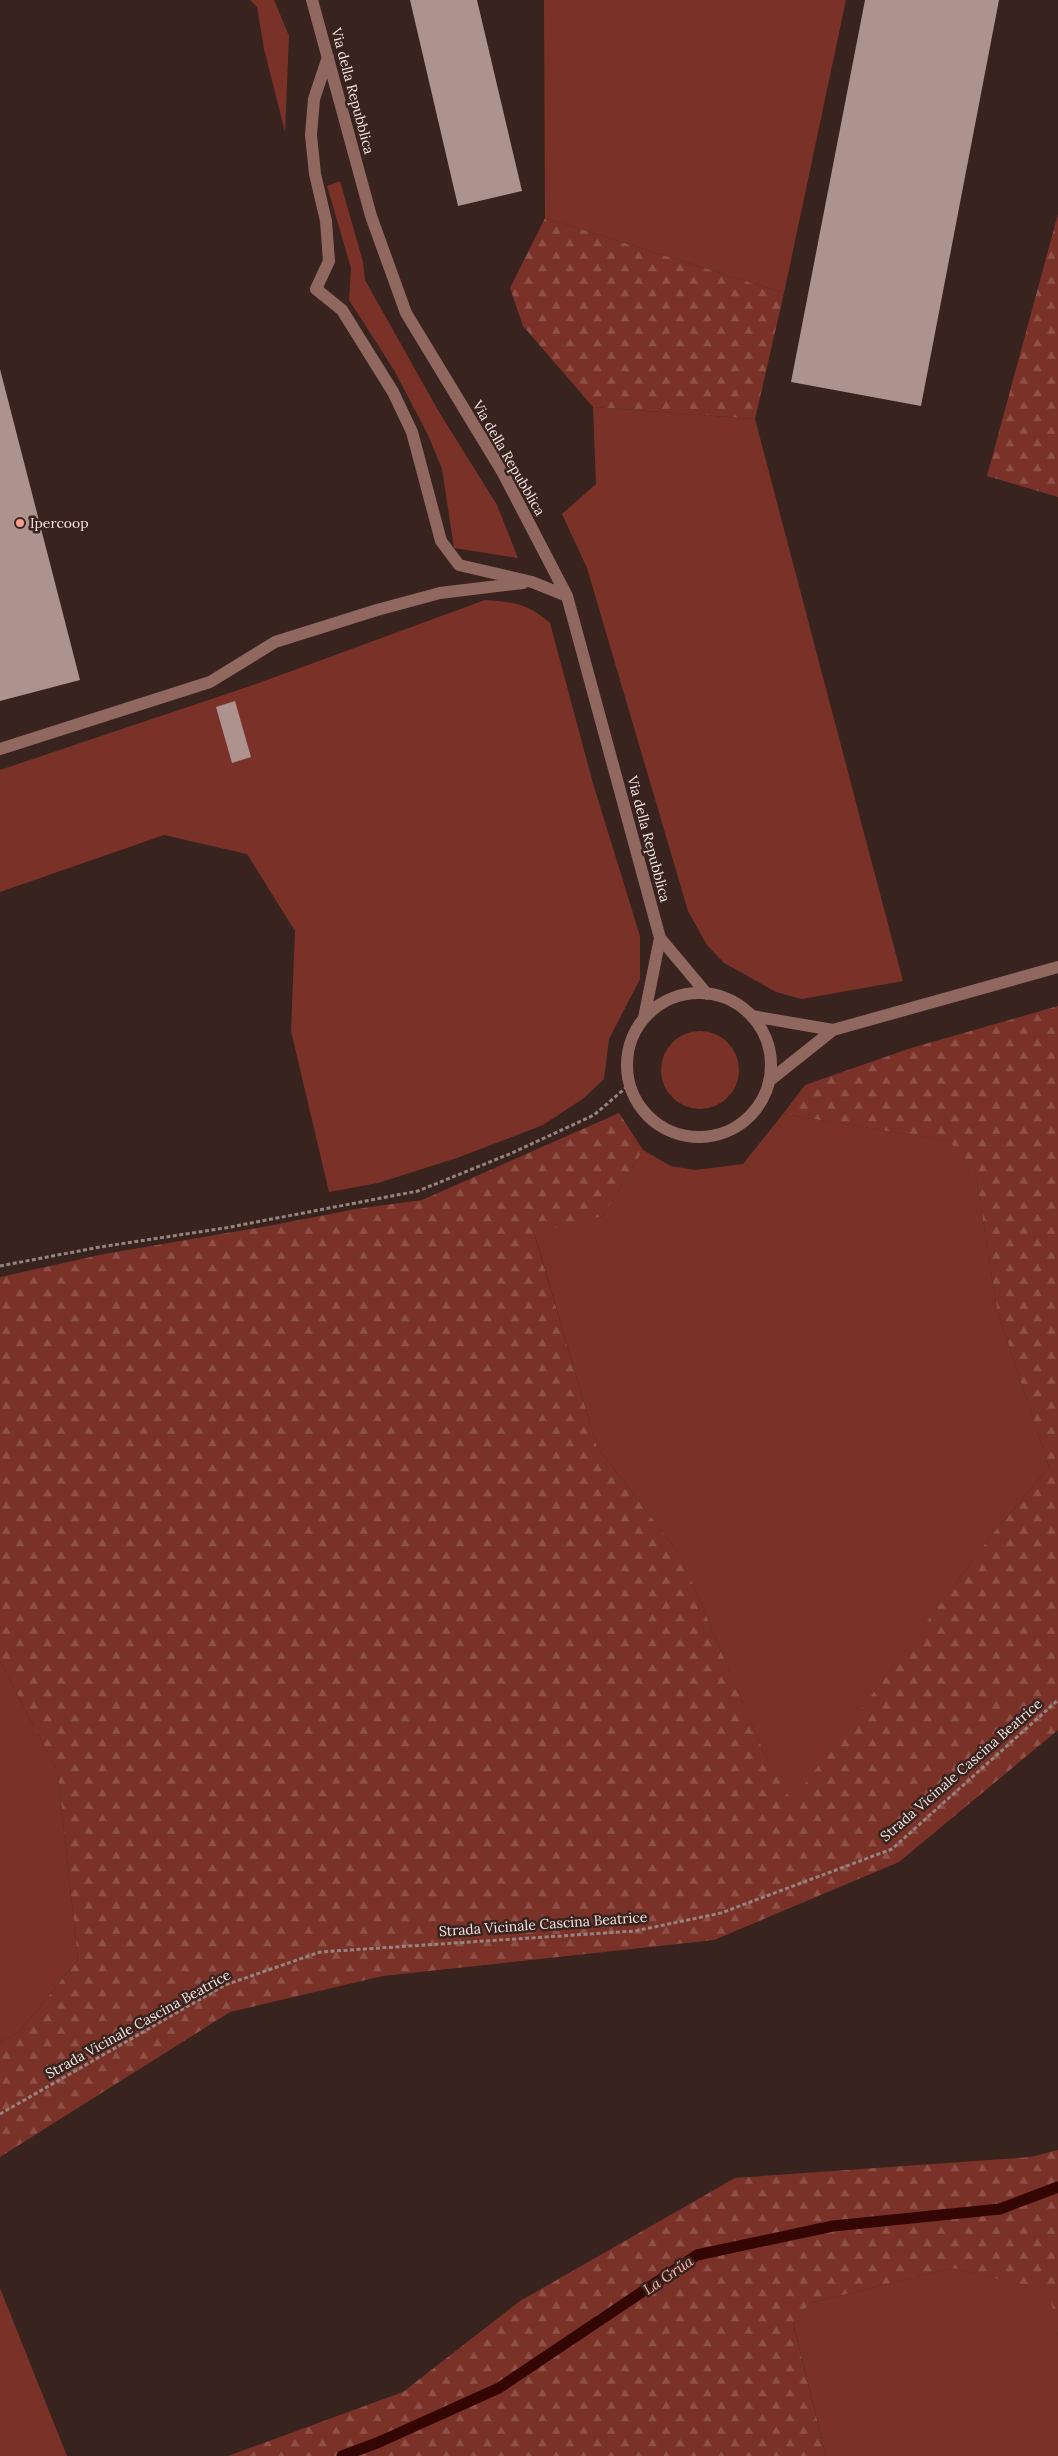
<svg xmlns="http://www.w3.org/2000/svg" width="1058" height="2456" viewBox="0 0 1058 2456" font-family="Lora,serif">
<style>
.green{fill:#7a3228}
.forest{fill:url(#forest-firs)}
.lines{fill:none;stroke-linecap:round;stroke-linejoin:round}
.stream{stroke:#330603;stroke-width:11}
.building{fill:#ad928d}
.path{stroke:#958380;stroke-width:3;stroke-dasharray:4 2.5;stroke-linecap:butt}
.minor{stroke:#916860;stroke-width:12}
.poi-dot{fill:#f59d8e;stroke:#38231f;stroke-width:2}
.labels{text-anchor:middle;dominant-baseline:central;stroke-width:5;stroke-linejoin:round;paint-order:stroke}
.street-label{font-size:14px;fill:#f4e5e2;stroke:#38231f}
.poi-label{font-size:14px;fill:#f4e5e2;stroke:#38231f;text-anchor:start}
.water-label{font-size:15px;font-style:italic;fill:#fcb0a3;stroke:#38231f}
</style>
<defs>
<pattern id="forest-firs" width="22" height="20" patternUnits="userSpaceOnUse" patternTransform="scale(1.25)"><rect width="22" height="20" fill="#7a3228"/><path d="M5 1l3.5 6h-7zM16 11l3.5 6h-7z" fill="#8e5047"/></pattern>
</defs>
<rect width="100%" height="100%" fill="#38231f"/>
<path class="green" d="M250,0H274L289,36L285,132L264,49L257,7Z
M544,0H846L784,293L545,218Z
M340,181L363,262L365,280L439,412L497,505L518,558L454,548L442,469L428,435L394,370L349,300L351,268L327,186Z
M593,407L755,419L903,981L802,999L776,992L724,963L707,945L688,911L587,568L562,514L596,484Z
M485,600C514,602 527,603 550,623L592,780L640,936V979L609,1039L604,1079L584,1098L543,1125L457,1158L378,1183L329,1192L291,1031L295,931L247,854L164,835L0,892V770L253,685Z
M661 1070a39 39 0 1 1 78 0a39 39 0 1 1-78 0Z
M783,1114L950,1141L975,1169L997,1309L1049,1467L991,1536L792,1802L767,1760L681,1556L597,1447L534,1232L603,1216L643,1150L671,1166L695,1170L743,1164Z
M0,1661L58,1773L78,1960L20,2031L0,2042Z
M952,2268L1050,2291L1058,2335V2456H826L793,2322L810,2303Z
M0,2288L67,2456H0Z"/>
<path class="forest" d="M1058,214V497L987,476Z
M545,218L784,293L755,419L593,407L523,326L510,288Z
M1058,1006V1730L899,1862L714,1940L383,1976L230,2012L0,2157V2042L20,2031L78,1960L58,1773L0,1661V1277L104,1254L268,1226L356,1209L422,1200L619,1113L643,1150L603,1216L534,1233L597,1447L681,1556L767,1760L792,1801L991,1536L1049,1467L997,1309L975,1169L949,1141L783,1114L805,1085L911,1048Z
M1058,2150V2335L1049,2291L952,2268L810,2303L793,2323L826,2456H228L403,2392L520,2301L735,2178L1031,2157Z"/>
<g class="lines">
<path class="stream" d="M342,2456L377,2443L499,2388L697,2255L833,2226L1000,2209L1058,2187"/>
</g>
<path class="building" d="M410,0H477L522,191L458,206Z
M865,0H999L921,406L791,382Z
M0,369L80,680L0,701Z
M235,701L251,757L232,763L216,707Z"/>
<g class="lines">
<path class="path" d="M0,1266L100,1247L225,1228L418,1191L512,1153L594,1115L629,1085
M0,2114L225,1985L320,1952L635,1931L721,1913L892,1849L1058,1700"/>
<path class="minor" d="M312,0L371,216L406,313L503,473L567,596L660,938L707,994
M328,57L314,99L311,135L315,174L326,221L329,261L316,289L342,310L393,392L412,432L441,541L459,565L532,582L567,596
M0,749L210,682L275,642L377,610L440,593L523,583
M627 1065a72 72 0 1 1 144 0a72 72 0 1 1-144 0Z
M752,1016L833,1030
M644,1018L660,938
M769,1081L833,1030L1058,967"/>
</g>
<circle class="poi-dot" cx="20" cy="523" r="5"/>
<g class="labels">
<g class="street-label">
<text transform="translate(353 91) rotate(75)">Via della Repubblica</text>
<text transform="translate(509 458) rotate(60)">Via della Repubblica</text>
<text transform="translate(649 839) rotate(75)">Via della Repubblica</text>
<text transform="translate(961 1770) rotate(-41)">Strada Vicinale Cascina Beatrice</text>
<text transform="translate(543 1924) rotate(-4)">Strada Vicinale Cascina Beatrice</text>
<text transform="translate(138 2024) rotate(-29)">Strada Vicinale Cascina Beatrice</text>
</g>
<g class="poi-label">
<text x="30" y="523">Ipercoop</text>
</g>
<g class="water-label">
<text transform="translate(668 2275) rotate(-34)">La Grűa</text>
</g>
</g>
</svg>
